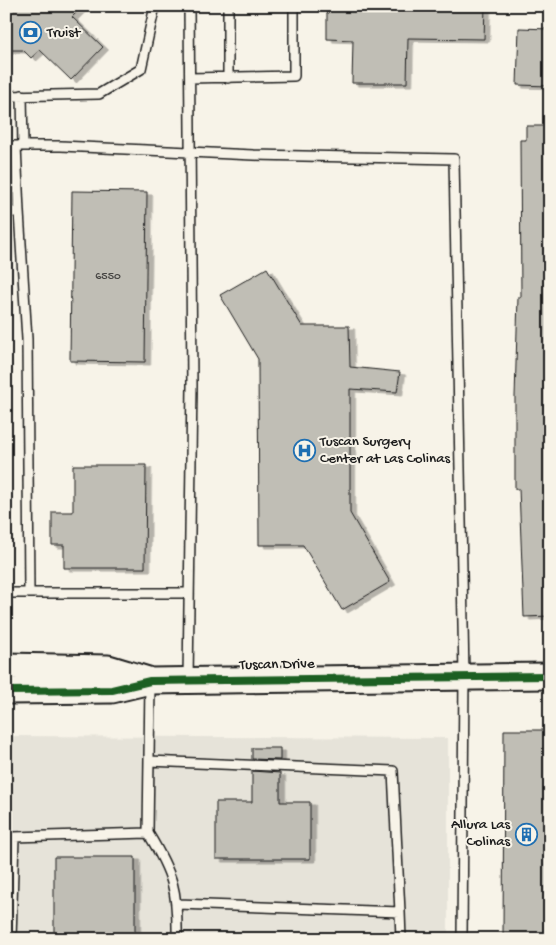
<svg xmlns="http://www.w3.org/2000/svg" width="556" height="945" viewBox="0 0 556 945" font-family="'Gochi Hand',sans-serif">
<style>
.built{fill:#e6e3d9}
.building{fill:#c0beb5;stroke:#1c1c1c;filter:url(#shadow)}
.lines{fill:none;stroke-linecap:round;stroke-linejoin:round}
.lane-casing{stroke:#1c1c1c;stroke-width:12}
.secondary-casing{stroke:#1c1c1c;stroke-width:29}
.lane{stroke:#f7f3e8;stroke-width:9}
.secondary{stroke:#f7f3e8;stroke-width:25}
.cycleway-casing{stroke:#f7f3e8;stroke-width:11}
.cycleway{stroke:#1b5e20;stroke-width:8}
.labels{text-anchor:middle;dominant-baseline:central;stroke-width:4;stroke-linejoin:round;paint-order:stroke}
.number-label{font-size:12px;fill:#454442}
.poi-label{font-size:15px;fill:#1c1c1c;stroke:#f7f3e8;text-anchor:start}
.street-label{font-size:15px;fill:#1c1c1c;stroke:#f7f3e8}
</style>
<defs>
<filter id="shadow"><feDropShadow dx="5.5" dy="3" stdDeviation="0" flood-color="#0004"/></filter>
</defs>
<rect width="100%" height="100%" fill="#f7f3e8"/>
<filter id="ink" filterUnits="userSpaceOnUse"><feTurbulence type="fractalNoise" baseFrequency=".02" numOctaves="2"/><feDisplacementMap in="SourceGraphic" scale="10" xChannelSelector="R" yChannelSelector="G"/><feConvolveMatrix kernelMatrix="1 2 1 2 8 2 1 2 1" color-interpolation-filters="sRGB"/></filter>
<g filter="url(#ink)">
<path class="built" d="M6,736L448,738V939H6Z"/>
<path class="building" d="M6,6H83L72,17L103,47L71,80L40,50L31,58L23,50H6Z
M327,6H485L484,39L408,38L407,83H352L353,40L327,39Z
M519,28L550,29V86L517,85Z
M526,126H550V616L524,617L519,489H515V397L518,297H521L520,140H526Z
M72,191L147,192L145,362L70,361Z
M267,268L302,326H349L350,367L400,372L397,392L350,389V513L390,582L342,610L303,545H259L258,359L220,295Z
M73,465H146L145,568H64V545H52V512H73Z
M504,730H550V939H503Z
M252,748H280V760L252,759Z
M252,771L280,773V802H310V859H216V802H252Z
M54,857H135V939H54Z"/>
<g class="lines">
<defs>
<path id="lane" d="M228,6V78
M190,78L294,76V6
M22,95L23,146
M6,96L99,94L141,69L155,6
M6,146H61L253,155L454,159L464,675L462,939
M6,212H19L16,146
M19,212L27,339L29,593
M6,593H189
M188,680L192,385L189,6
M149,761L393,771L400,912
M148,833C173,874 178,891 177,939
M178,904L400,912L401,939
M11,939L14,837L148,833L150,683"/>
<path id="secondary" d="M6,666L108,668L148,680
M6,691L112,690L150,681L550,676"/>
</defs>
<use href="#lane" class="lane-casing"/>
<use href="#secondary" class="secondary-casing"/>
<use href="#lane" class="lane"/>
<use href="#secondary" class="secondary"/>
<defs>
<path id="cycleway" d="M6,691L112,690L150,681L550,676"/>
</defs>
<use href="#cycleway" class="cycleway-casing"/>
<use href="#cycleway" class="cycleway"/>
</g>
</g>
<defs>
<symbol id="bank-ring" viewBox="-11 -11 22 22"><circle r="9.5" fill="#f7f3e8" stroke="#1f6fb2" stroke-width="1.5"/><path d="M-6-4H6V4H-6ZM0-2.3a2.3 2.3 0 1 0 0 4.6a2.3 2.3 0 1 0 0-4.6Z" fill="#1f6fb2"/></symbol>
<symbol id="hospital-ring" viewBox="-11 -11 22 22"><circle r="9.5" fill="#f7f3e8" stroke="#1f6fb2" stroke-width="1.5"/><path d="M-5-5h3v3.5h4V-5h3V5h-3V1.5h-4V5h-3Z" fill="#1f6fb2"/></symbol>
<symbol id="building-ring" viewBox="-11 -11 22 22"><circle r="9.5" fill="#f7f3e8" stroke="#1f6fb2" stroke-width="1.5"/><path d="M-4-6H4V6H1V3H-1V6H-4ZM-2.5-4.3h1.7v1.8h-1.7ZM.8-4.3h1.7v1.8H.8ZM-2.5-1h1.7V.8h-1.7ZM.8-1h1.7V.8H.8Z" fill="#1f6fb2"/></symbol>
</defs>
<g fill-rule="evenodd">
<use href="#bank-ring" x="18" y="20" width="25" height="25"/>
<use href="#hospital-ring" x="292" y="438" width="25" height="25"/>
<use href="#building-ring" x="514" y="822" width="25" height="25"/>
</g>
<g class="labels">
<g class="number-label">
<text x="108" y="277">6550</text>
</g>
<g class="poi-label">
<text x="47" y="33">Truist</text>
<text x="320" y="442">Tuscan Surgery<tspan x="320" dy="17">Center at Las Colinas</tspan></text>
<text x="510" y="825" text-anchor="end">Allura Las<tspan x="510" dy="17">Colinas</tspan></text>
</g>
<g class="street-label">
<text transform="translate(277 665) rotate(-1)">Tuscan Drive</text>
</g>
</g>
<rect width="556" height="945" fill="none" stroke="#f7f3e8" stroke-width="25"/>
<rect x="12" y="12" width="531" height="920" fill="none" stroke="#1c1c1c" stroke-width="2" filter="url(#ink)"/>
</svg>
